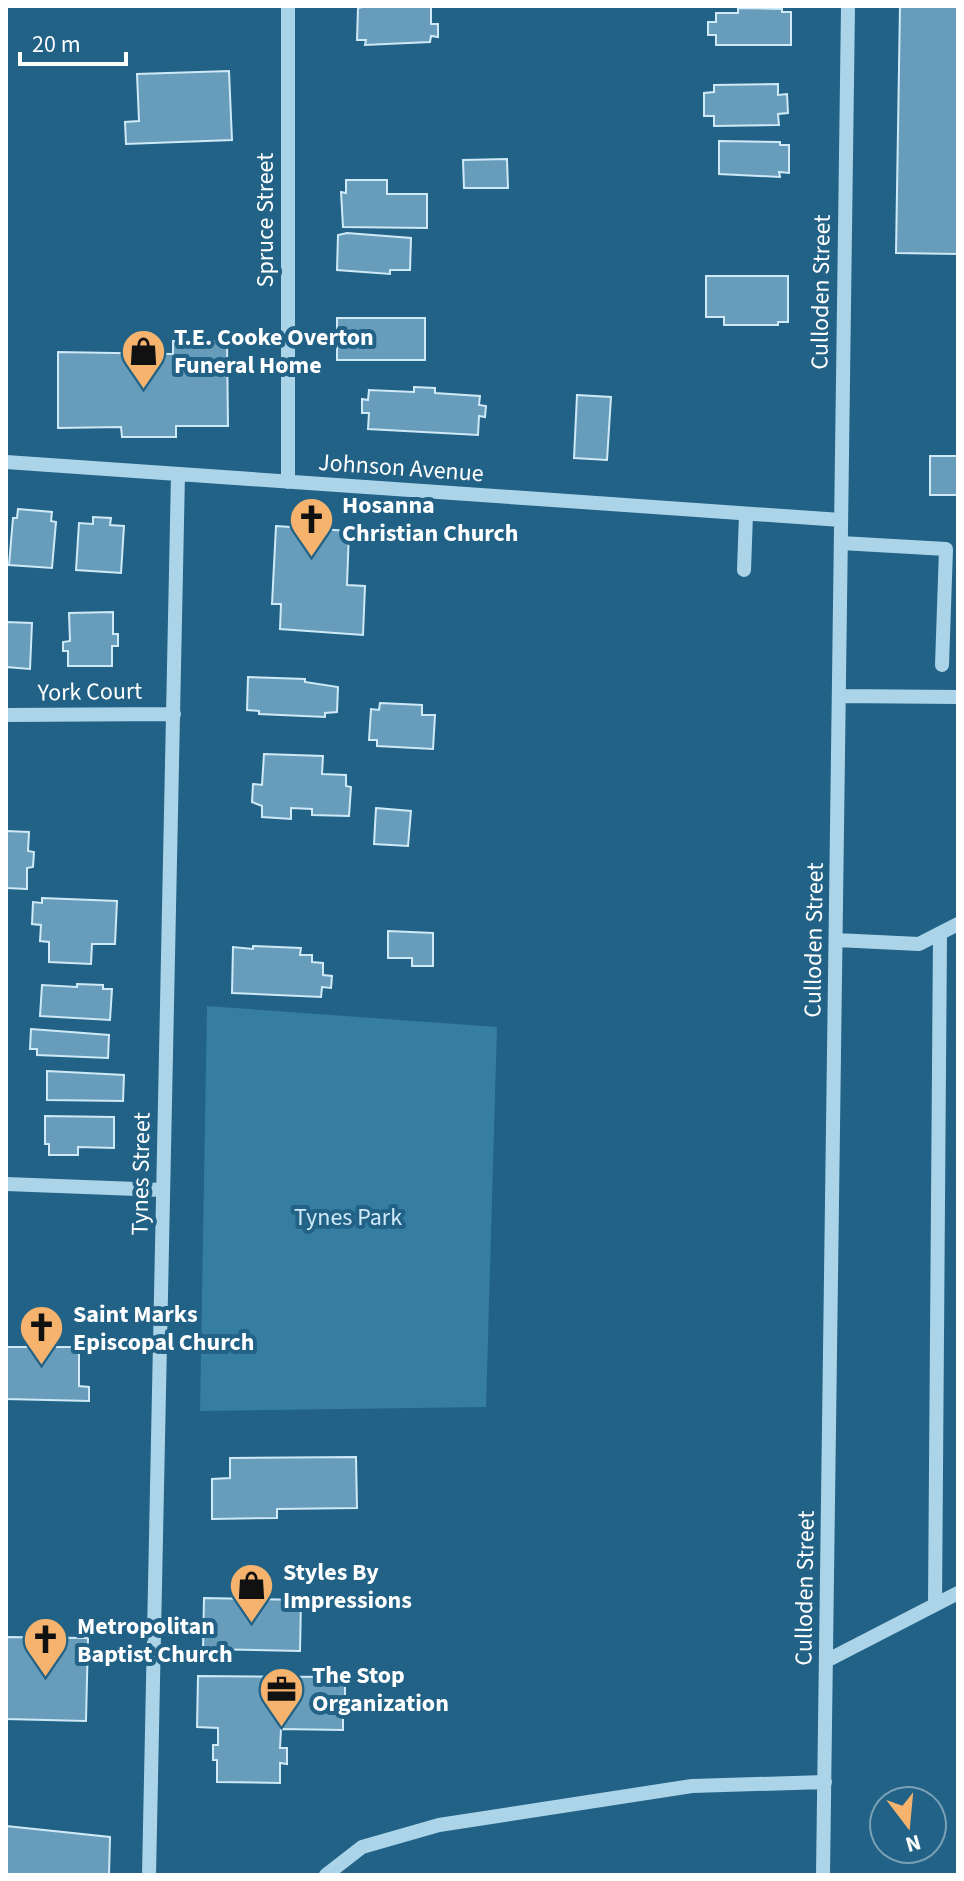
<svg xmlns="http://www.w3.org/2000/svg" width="964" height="1881" viewBox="0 0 964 1881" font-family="'Source Sans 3',sans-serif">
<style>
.green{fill:#367da2}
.building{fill:#679dbb;stroke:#d0e9f7;stroke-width:2}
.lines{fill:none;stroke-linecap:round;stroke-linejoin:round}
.minor{stroke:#acd4e9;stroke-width:14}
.labels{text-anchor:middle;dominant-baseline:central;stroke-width:8;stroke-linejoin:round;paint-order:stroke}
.street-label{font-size:24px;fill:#fff;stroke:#226286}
.poi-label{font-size:24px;font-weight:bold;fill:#fff;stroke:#226286;text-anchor:start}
.park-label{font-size:24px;fill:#d0e9f7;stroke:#226286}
</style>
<rect width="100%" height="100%" fill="#226286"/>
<path class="green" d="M207,1006L497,1027L486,1407L200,1411Z"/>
<path class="building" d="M367,6H431V24H438V37L431,36L430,42L365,45L366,40H357L358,8Z
M900,6H958V254L896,253Z
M738,8L782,9V12H791V45H716V35H708V22H716V13H738Z
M229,71L232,140L126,144L125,122L139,121L137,74Z
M778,84V95L787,94L788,113L778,114L779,125L714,126V116H704V93L714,92V85Z
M719,141L780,142V145H789V173L779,172L780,177L719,174Z
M507,159L508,188H464L463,160Z
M346,180H387V194H427V228L343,227L341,192L346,193Z
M347,233L411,238L410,270H390V274L337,270L338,235Z
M706,276H788V322H778V325H724V317H706Z
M337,318H425V360H337Z
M173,341H227L228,426H176V437H122L121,427L58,428V352L173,354Z
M414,387L435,388V393L480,396L479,405L486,406L485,417L479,416L478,435L368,429L369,413H362V399L368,400L369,390L414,392Z
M577,395L611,397L607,460L574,458Z
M930,456H958V495H930Z
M18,509L52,512L51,521L56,522L52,568L9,565L13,518H17Z
M93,517L111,518L110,525L124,526L121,573L76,570L79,523L93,524Z
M276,526L349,531L347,585L365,586L363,635L280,629L281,604H272Z
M113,612V634H118V646H112V666H68V651H63V642L70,641L69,613Z
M6,622L32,623L30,669L6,667Z
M248,677L305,679V682L338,687L337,712L325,713V717L259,714V711L247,710Z
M380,703L422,705V715H435L433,749L377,746V740H369L371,709L379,710Z
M264,754L323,756L322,774L346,775V786L351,787L349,816L312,815V809L291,808V819L262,817V806L252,802L253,784L262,785Z
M376,808L411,811L408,846L374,844Z
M6,831L29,832L28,851L34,852L33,867L27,868V889L6,888Z
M42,898L117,901L115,944H92L91,964L49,962V942L40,941L41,925L32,924L33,902L42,903Z
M388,931L433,933V966H412V958H388Z
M253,946L301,948L300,955H312V962L323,963V975L332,976L331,988L322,987L321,997L232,993L233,947L253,949Z
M77,984L103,985V989H112L110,1020L40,1016L42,985L77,987Z
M31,1029L109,1035L108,1058L37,1055V1049H30Z
M47,1071L124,1075L123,1101L47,1100Z
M45,1116L114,1117V1148L78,1147V1155H49V1144H45Z
M6,1347H79V1386L89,1387V1401L6,1399Z
M356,1457L357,1508L277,1509V1518L212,1519V1479L230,1478V1458Z
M204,1598L301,1600L300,1651L203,1649Z
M6,1637L88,1638L86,1721L6,1719Z
M198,1676L345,1677V1699H349V1709H343V1730L281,1729L280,1748H287V1764L280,1763V1783L217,1782V1760H213V1745H218V1728L197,1727Z
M6,1826L110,1837L109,1875H6Z"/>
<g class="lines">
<path class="minor" d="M6,462L841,520
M288,482V6
M841,543L946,549L942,665
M744,570L746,514
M839,696L958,697
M6,715L174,714
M836,940L919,944L958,924
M6,1184L163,1190
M935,1604L940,934
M826,1661L958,1593
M149,1875L178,474
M326,1875L362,1847L439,1825L692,1786L825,1782
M823,1875L848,6"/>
</g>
<defs>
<symbol id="shop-pin" viewBox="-11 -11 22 30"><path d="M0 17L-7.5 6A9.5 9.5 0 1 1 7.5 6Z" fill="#f5b36e" stroke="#226286"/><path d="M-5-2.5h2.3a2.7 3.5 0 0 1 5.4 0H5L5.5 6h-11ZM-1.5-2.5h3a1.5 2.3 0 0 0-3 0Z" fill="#111"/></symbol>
<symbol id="church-pin" viewBox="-11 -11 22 30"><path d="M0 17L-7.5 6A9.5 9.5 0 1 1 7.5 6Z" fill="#f5b36e" stroke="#226286"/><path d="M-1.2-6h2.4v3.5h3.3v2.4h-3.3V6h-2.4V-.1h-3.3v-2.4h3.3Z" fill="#111"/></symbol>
<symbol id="office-pin" viewBox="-11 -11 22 30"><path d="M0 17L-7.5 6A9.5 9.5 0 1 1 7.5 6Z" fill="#f5b36e" stroke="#226286"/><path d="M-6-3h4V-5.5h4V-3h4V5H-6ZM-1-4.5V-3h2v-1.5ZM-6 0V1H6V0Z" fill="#111"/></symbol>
</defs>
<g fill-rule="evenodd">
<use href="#shop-pin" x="118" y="326" width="51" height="69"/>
<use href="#church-pin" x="286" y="494" width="51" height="69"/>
<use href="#church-pin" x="16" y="1302" width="51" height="69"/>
<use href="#shop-pin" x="226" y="1560" width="51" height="69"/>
<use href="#church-pin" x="20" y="1614" width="51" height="69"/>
<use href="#office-pin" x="256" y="1664" width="51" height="69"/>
</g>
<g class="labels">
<g class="street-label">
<text transform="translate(265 220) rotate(-90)">Spruce Street</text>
<text transform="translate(821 292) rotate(-89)">Culloden Street</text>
<text transform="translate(401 468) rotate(4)">Johnson Avenue</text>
<text transform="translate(90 692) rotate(-1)">York Court</text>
<text transform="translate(814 940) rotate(-89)">Culloden Street</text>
<text transform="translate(141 1174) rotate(-89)">Tynes Street</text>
<text transform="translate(805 1588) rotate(-89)">Culloden Street</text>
</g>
<g class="poi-label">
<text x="174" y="337">T.E. Cooke Overton<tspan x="174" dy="28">Funeral Home</tspan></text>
<text x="342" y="505">Hosanna<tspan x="342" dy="28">Christian Church</tspan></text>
<text x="73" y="1314">Saint Marks<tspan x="73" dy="28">Episcopal Church</tspan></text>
<text x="283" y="1572">Styles By<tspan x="283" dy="28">Impressions</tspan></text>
<text x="77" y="1626">Metropolitan<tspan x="77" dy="28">Baptist Church</tspan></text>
<text x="312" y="1675">The Stop<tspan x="312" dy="28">Organization</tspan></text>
</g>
<g class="park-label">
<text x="348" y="1217">Tynes Park</text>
</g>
</g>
<rect width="964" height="1881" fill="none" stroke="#ffffff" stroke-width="16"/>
<g transform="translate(908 1825) rotate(164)"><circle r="38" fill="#226286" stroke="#7aa1b6" stroke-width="2"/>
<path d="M0-6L14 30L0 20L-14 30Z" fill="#f5b36e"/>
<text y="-12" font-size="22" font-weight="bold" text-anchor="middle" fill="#ffffff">N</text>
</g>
<path d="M20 52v12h106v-12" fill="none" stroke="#ffffff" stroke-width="4"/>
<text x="32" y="52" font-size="24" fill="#ffffff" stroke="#226286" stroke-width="6" paint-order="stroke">20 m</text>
</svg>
